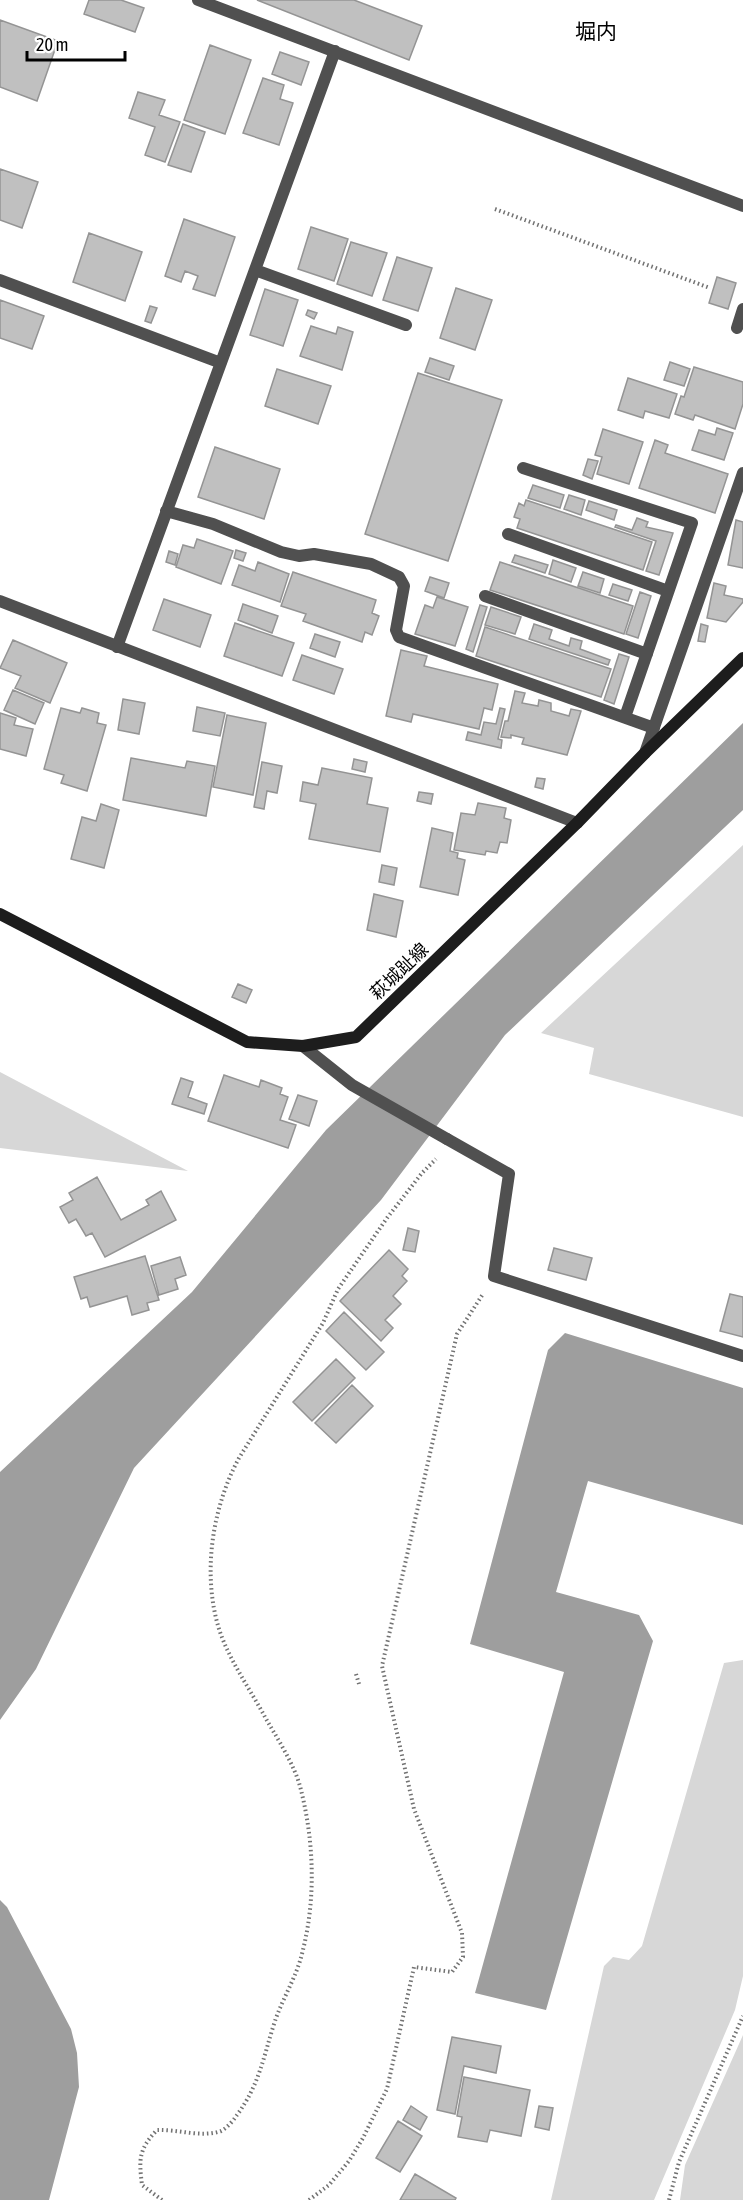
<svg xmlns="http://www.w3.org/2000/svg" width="743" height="2200" viewBox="0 0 743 2200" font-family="'Asap Condensed','Noto Sans JP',sans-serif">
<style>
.green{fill:#d7d7d7}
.water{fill:#9e9e9e}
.building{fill:#c0c0c0;stroke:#949494;stroke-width:1.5}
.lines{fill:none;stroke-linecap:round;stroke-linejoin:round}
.path{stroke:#727272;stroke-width:4;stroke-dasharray:1.5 3;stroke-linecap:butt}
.lane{stroke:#505050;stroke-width:12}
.street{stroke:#505050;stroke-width:12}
.secondary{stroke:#1d1d1d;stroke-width:12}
.labels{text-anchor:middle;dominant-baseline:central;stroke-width:4.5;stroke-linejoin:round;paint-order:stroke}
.street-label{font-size:18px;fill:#000;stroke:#fff}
.quarter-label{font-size:21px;fill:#000;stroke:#fff}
</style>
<rect width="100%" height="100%" fill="#fff"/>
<path class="green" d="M743,845V1117L589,1074L594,1048L541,1033Z
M0,1072L188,1171L0,1148Z
M743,1660V1976L735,2010L654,2200H551L604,1966L613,1957L629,1960L642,1946L724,1663Z
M743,2035V2200H680L685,2165Z"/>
<path class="water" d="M743,723V810L505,1035L381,1200L134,1468L36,1669L0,1720V1472L192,1292L326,1130Z
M565,1333L743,1388V1525L588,1481L556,1592L639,1615L653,1641L546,2010L475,1993L564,1672L470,1644L548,1350Z
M0,1900L7,1907L71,2029L77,2053L79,2087L49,2200H0Z"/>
<path class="building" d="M89,0H121L144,8L135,32L84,14Z
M257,0H354L422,26L409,60Z
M0,20L58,41L37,101L0,87Z
M210,45L251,60L225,134L184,120Z
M280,52L309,62L301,85L272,74Z
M263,78L284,85L280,99L293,103L279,145L243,133Z
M138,92L165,100L159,115L180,122L165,162L145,155L155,127L129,118Z
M183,124L205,132L191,172L168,165Z
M0,169L38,182L22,228L0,220Z
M184,219L235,237L215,296L193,289L198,276L185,271L181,282L165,276Z
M311,227L348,239L334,281L298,269Z
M89,233L142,252L125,301L73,282Z
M351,242L387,253L372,296L337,284Z
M397,257L432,268L418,311L383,300Z
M717,277L736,283L728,309L709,303Z
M456,288L492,300L475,350L440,338Z
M265,289L298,300L283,346L250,335Z
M0,300L44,316L32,349L0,338Z
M150,306L157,308L151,323L145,321Z
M308,310L317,313L314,319L306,315Z
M311,326L336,334L338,327L353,332L342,370L300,356Z
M430,358L454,366L449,380L425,372Z
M670,362L690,369L684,386L664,380Z
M694,367L743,382V404L735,429L695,415L693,420L675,414L681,396L684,397Z
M277,369L331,386L318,424L265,406Z
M418,373L502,400L448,561L365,534Z
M628,378L677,394L669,418L645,411L643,418L618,410Z
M717,428L733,433L724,460L692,450L699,430L715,435Z
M603,429L643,442L629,484L597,474L602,457L595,455Z
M655,440L668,445L665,453L728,474L715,513L639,488Z
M215,447L280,469L264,519L198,497Z
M588,459L598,461L592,479L583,475Z
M533,485L564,495L560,508L528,498Z
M569,495L585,500L581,515L564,509Z
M526,500L652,542L643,570L517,528L520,519L514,517L519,503L524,506Z
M589,501L617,510L614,520L586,510Z
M637,518L648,522L646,527L673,533L659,575L646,571L656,541L615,527L616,525L632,530Z
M736,520L743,522V568L728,565Z
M197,539L233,551L221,584L176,567L183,545L194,548Z
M236,550L246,553L243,561L234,558Z
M169,551L178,554L175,565L166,562Z
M515,555L548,565L545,573L512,562Z
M553,560L576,568L571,582L549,574Z
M258,562L289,574L280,602L232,585L239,565L255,571Z
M500,562L633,606L624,634L490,590Z
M293,572L376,600L372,613L379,616L372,635L365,632L362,642L303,621L306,614L281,606Z
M583,572L604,579L600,593L578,586Z
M430,577L449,583L444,598L425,591Z
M714,583L726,586L724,595L743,599V602L726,622L707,618Z
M613,584L632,590L628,601L609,595Z
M640,592L651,596L638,638L626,634Z
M437,597L468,607L455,646L415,634L425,605L433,608Z
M164,599L211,615L200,647L153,630Z
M243,604L278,616L272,633L238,620Z
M480,605L487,607L473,652L466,649Z
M491,607L521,617L515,634L485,625Z
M235,623L294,643L282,676L224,656Z
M534,624L552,630L549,639L569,646L571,638L582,641L580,649L610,660L608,665L529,639Z
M701,624L708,626L705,642L698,641Z
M485,627L611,669L601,697L476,656Z
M315,634L340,642L335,657L310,648Z
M13,640L67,663L50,703L15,688L21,676L0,668Z
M401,650L427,656L424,666L498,684L492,710L484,708L479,729L413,714L411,722L386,716Z
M619,654L629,657L614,704L604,700Z
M302,655L343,669L334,694L293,680Z
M13,690L44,703L35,724L4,710Z
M515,691L525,693L522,703L538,706L539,700L551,703V711L569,716L571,709L581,711L567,755L522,744L524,738L511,735V738L501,737L505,721H508Z
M123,699L145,703L139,734L118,730Z
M197,707L225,713L220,736L193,731Z
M61,708L80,713L82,708L99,713L97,723L106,725L87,791L61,783L64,775L44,769Z
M500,708L505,709L498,739L502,740L501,748L466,740L468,732L481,735L484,722L496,724Z
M0,713L16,718L14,725L33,729L26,756L0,749Z
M227,715L266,723L253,795L213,787Z
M131,758L185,768L187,761L215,766L206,816L123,800Z
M354,759L367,762L365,772L352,769Z
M262,762L282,766L277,793L267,791L264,809L254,807Z
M322,768L372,778L367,804L388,808L380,852L309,839L316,804L300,801L303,782L318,785Z
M537,778L545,779L543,789L535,787Z
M419,792L433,794L431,804L417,801Z
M478,803L506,808L504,818L511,820L507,843L500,842L497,853L486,851L485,855L454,850L461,813L475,815Z
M101,804L119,810L104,868L71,859L82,817L96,821Z
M432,828L453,833L450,851L458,853L457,858L465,860L458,895L420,887Z
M382,865L397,868L394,885L379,882Z
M374,894L403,901L396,937L367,930Z
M238,984L252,990L246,1003L232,997Z
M224,1075L259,1087L261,1080L282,1088L280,1094L288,1097L280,1120L296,1125L288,1148L208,1121Z
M181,1078L193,1082L188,1097L207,1104L204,1114L172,1104Z
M298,1095L317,1101L309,1126L289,1119Z
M97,1177L121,1220L149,1205L146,1200L161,1191L176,1220L105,1257L92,1233L86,1236L76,1219L69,1223L60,1207L73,1200L69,1193Z
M408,1228L419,1231L415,1252L403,1250Z
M554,1248L592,1258L586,1280L548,1270Z
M389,1250L408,1269L402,1276L407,1281L393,1296L401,1304L385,1320L393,1328L381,1341L340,1301Z
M145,1256L159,1300L147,1303L149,1310L132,1315L127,1296L90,1307L87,1297L81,1299L74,1277Z
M180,1257L186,1275L175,1279L178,1289L159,1295L151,1266Z
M730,1294L743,1297V1337L720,1331Z
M344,1312L384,1352L366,1370L326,1331Z
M336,1359L355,1378L312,1421L293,1402Z
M352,1385L373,1406L336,1443L315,1423Z
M452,2037L501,2046L496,2073L464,2066L455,2114L437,2110Z
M464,2077L530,2090L521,2136L490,2130L487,2142L458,2137L462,2117L457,2116Z
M411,2106L427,2117L420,2130L403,2120Z
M539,2106L553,2108L549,2130L535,2127Z
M398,2121L422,2136L400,2172L376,2158Z
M415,2174L456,2198L455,2200H400Z"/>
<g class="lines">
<path class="path" d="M495,209L710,288
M356,1674L359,1684
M162,2200L142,2185C139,2160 138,2150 157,2130C177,2129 202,2138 221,2131C227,2128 233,2121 237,2115C259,2085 263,2059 274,2024C281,2002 293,1983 300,1961C316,1906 315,1846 301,1790C295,1765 278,1740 265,1717C250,1689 229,1660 219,1629C202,1574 212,1508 239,1458L323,1323L338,1289L387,1218L422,1173L436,1159
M309,2200L329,2185L349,2161L363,2138L387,2089L414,1967L452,1972L463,1957L462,1933L414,1809L382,1666L457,1334L483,1294
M669,2200L679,2162L743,2016"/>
<path class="lane" d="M737,328L743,309
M447,1139L509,1174L494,1276L743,1356"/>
<path class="street" d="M198,0L743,206
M255,270L406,325
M0,280L221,363
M523,468L692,523L625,717
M166,511L213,524L281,552L299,556L314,554L371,564L399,577L404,586L396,630L399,637L654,728
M508,534L668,591
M485,596L647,654
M0,601L577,823
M117,647L335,51
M645,753L743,473
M303,1046L352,1085L447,1139"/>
<path class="secondary" d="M0,914L247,1042L303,1046L356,1037L577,823L645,753L743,658"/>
</g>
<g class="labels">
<g class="street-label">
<text transform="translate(399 971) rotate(-44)">萩城趾線</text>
</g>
<g class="quarter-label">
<text x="596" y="31">堀内</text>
</g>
</g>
<path d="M27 51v9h98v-9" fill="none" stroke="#000000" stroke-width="3"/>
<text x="36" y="51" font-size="18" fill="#000000" stroke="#ffffff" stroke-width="4.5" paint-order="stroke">20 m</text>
</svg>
